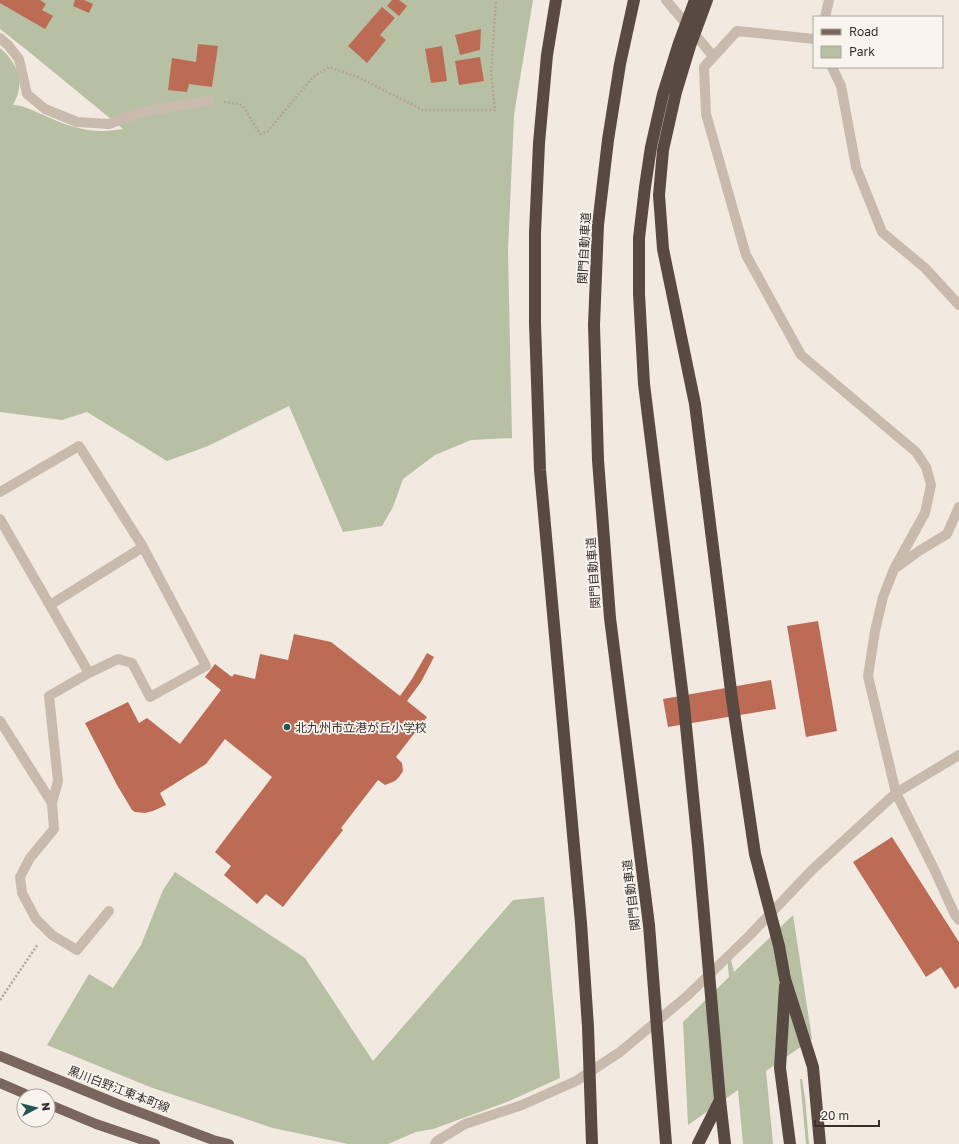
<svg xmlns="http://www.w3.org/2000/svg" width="959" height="1144" viewBox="0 0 959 1144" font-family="'Golos Text','Noto Sans JP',sans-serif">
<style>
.green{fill:#b7c0a2}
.building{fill:#bc6b55}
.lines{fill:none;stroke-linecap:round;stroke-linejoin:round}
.path{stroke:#b5a498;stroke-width:2.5;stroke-dasharray:2 2;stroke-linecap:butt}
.service{stroke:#c9baae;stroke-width:10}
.minor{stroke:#c9baae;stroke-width:10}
.primary{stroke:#79665e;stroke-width:10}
.motorway{stroke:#594943;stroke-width:12}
.poi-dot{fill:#245557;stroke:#f9f4ee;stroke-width:1.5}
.labels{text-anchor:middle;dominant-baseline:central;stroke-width:3.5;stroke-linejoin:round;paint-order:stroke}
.street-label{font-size:12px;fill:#382f2c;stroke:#f9f4ee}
.poi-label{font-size:12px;fill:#382f2c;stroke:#f9f4ee;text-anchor:start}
</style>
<rect width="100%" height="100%" fill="#f2eae1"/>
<path class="green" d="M0,0H533L514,115L508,251L512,438L471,440L435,455L403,479L393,507L382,526L343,532L289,406L208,446L167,461L87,412L62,420L0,412V48C13,59 23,75 18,93C17,97 15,101 13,105C27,106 35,112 48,117C75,129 93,134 123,129L28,51L0,29Z
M175,872L305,958L373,1061L513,900L544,897L560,1078L507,1102L433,1129L416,1132L388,1144H348L273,1128L150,1087L47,1045L89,974L113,988L141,945L163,890Z
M793,915L812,1039L766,1071L767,1081L773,1144H743L738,1090L688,1125L683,1022L729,977L727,956H730L734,972Z
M800,1079H802L805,1098L809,1144H806Z"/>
<path class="building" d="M0,0H40L46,4L42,10L53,16L45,29L0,3Z
M75,0H84L93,4L89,13L73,6Z
M392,0H399L407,6L399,16L387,6Z
M382,7L395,18L380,35L386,40L367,63L348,46Z
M481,29L480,50L460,55L455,35Z
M198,44L218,46L212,87L189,84L187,92L168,90L172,58L196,62Z
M442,46L447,81L431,83L425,49Z
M480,57L484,81L459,85L455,61Z
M818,621L837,731L806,737L787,626Z
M294,634L331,642L400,696L412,679L427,653L434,657L421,682L407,701L427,717L396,757L402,763L403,771L399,777L395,781L385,785L378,780L341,828L343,830L283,907L266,894L257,904L224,875L231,866L215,852L272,777L225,739L206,764L160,793L166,805L153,811L145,813L135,812L132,810L117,785L85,723L128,702L139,723L147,718L180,744L221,690L205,677L215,664L232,677L234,674L255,679L260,654L288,660Z
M771,680L776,709L668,727L663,699Z
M892,837L959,942V986L955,989L941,967L926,977L853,862Z"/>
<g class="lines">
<path class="path" d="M224,102L239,104L243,106L260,134L267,132L313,77L329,67L358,77L423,110H495L491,72L496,0
M0,1000L38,944"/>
<path class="service" d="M0,38L8,45L19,59L27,94L45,109L77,122L109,124L143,112L175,106L209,101
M896,793L935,871L955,915L959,920"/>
<path class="minor" d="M666,0L713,56
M825,17L829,0
M814,39L737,31L704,67L706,114L746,255L801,355L916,452L926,467L931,485L925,513L894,569L883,597L875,631L868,676L896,793
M832,67L841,86L856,167L882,232L925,268L959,305
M0,492L79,446L143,547L206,666L150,697L132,663L118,659L89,673L49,696L58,781L52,803L0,721
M0,519L89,673
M897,567L919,551L947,534L959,507
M50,605L143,547
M52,803L54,829L30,858L20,877L22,893L36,919L52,935L77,950L109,911
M435,1144L437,1141L465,1124L522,1105L576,1081L620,1052L686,997L749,936L813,869L896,793L959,755"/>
<path class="primary" d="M0,1056L120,1105L213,1140L229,1144
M0,1083L30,1096
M48,1104L96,1124L155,1144"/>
<path class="motorway" d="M556,0L547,55L539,143L535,233V323L540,470L581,923L588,1027L592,1144
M634,0L620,64L608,140L598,225L594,325L598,460L610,618L649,925L666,1144
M695,0L679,43L663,94L651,147L645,187L639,238V294L644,384L684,706L698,846L720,1100L725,1144
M707,0L690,46L676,92L663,150L659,195L663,249L695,404L732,699L755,854L779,946L785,979L813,1067L820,1144
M785,986L780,1068L790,1144
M698,1144L720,1100"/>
</g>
<circle class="poi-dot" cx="287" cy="727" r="4"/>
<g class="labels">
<g class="street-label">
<text transform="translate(584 248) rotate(-87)">関門自動車道</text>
<text transform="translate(593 573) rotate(-94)">関門自動車道</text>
<text transform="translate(631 895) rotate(-97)">関門自動車道</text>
<text transform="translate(119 1089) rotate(21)">黒川白野江東本町線</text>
</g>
<g class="poi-label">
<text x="295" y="727">北九州市立港が丘小学校</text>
</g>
</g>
<rect x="813" y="16" width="130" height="52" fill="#f9f4ee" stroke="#aca5a0"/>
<rect x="821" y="29" width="20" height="6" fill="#79665e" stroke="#aca5a0"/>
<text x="849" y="36" font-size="12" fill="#382f2c">Road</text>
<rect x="821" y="46" width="20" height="12" fill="#b7c0a2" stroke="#aca5a0"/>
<text x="849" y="56" font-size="12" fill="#382f2c">Park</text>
<g transform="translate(36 1108) rotate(83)"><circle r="19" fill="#f9f4ee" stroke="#aca5a0"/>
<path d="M0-3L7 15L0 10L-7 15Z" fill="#245557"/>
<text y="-6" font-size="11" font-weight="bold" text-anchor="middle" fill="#382f2c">N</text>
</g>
<path d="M815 1120v6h64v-6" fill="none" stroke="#382f2c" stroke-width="2"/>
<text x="821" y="1120" font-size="12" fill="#382f2c" stroke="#f9f4ee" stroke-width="3" paint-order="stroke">20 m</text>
</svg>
